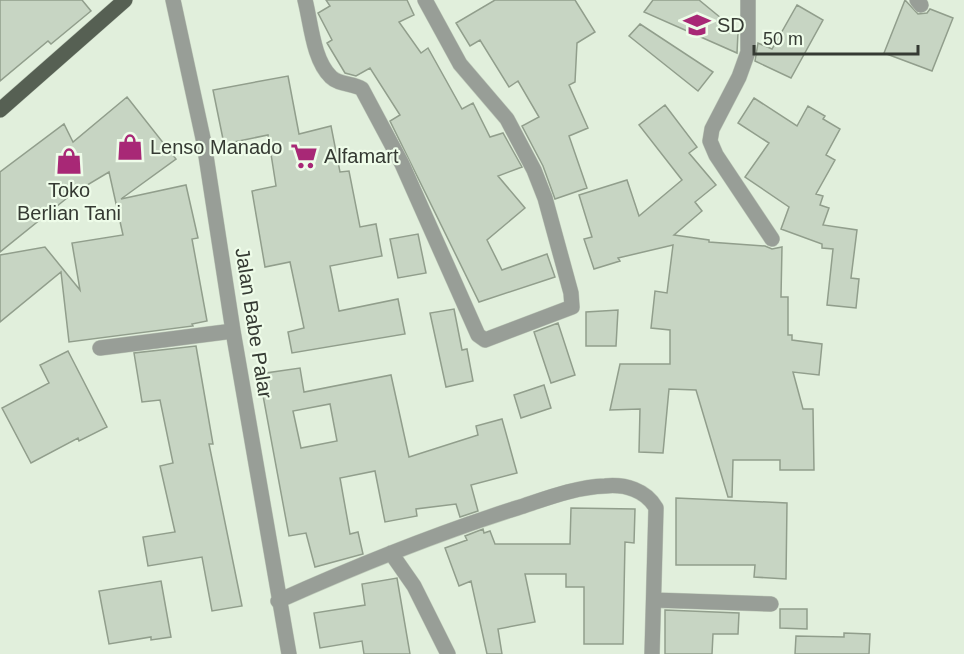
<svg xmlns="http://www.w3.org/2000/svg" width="964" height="654" viewBox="0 0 964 654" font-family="Arial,sans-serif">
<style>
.building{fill:#c7d5c3;stroke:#919e8c;stroke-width:1.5;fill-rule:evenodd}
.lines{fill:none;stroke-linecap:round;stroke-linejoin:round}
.minor-casing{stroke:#bfcbba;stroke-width:16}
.major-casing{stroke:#bfcbba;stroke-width:16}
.minor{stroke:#989e97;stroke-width:15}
.major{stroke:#566053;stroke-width:15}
.labels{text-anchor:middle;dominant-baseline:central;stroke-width:4.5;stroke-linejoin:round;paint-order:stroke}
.poi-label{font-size:20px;fill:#353a33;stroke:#eefce9;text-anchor:start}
.street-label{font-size:20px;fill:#353a33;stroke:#eefce9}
</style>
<rect width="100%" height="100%" fill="#e1efdc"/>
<path class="building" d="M0,0H82L91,11L51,44L48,41L0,81Z
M326,0H407L414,15L399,22L421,53L428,48L462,109L473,103L490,137L503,133L522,167L498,176L525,208L487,240L502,270L547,254L555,277L479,302L390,121L400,115L370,68L356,76L345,73L327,43L332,40L318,13L330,6Z
M495,0H575L595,32L577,43L575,82L569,85L588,128L569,136L587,188L555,199L543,166L522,126L539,117L518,81L509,87L480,40L470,46L456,23Z
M653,0H699L738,32L737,53L644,12Z
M905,0L918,14L927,13L930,9L953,18L932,71L884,53Z
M797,5L823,20L791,78L755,61L758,43L772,49Z
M640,24L713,72L698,91L629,36Z
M288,76L299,134L331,126L340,172L349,171L360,227L376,224L382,256L330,266L339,311L398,299L405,334L292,353L288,332L304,328L290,262L265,267L252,191L276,186L268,135L224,144L213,90Z
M127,97L176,159L121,199L186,185L198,238L192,239L207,321L192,324L193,326L69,342L61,272L0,322V255L45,247L80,290L72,243L123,235L109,172L72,194L0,252V172L64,124L73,142Z
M754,98L797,126L808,106L825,116L823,119L840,129L826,155L835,160L816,194L823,196L820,205L829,208L823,225L857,230L851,278L859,279L856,308L827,305L833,249L822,248V244L781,229L789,207L745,177L769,143L738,123Z
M665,105L697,147L689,153L716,185L695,202L702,211L674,235L709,240V242L765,246L772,249L782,247L781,297H788V335H792V340L822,344L819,375L793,372L803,409H813L814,470H780V460H733L732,497H728L696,390L669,389L663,453L639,452L640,409L610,410L620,364H670V330L651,328L655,291L667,293L673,245L618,258L620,261L594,269L584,239L592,237L579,195L627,180L639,216L682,180L639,125Z
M418,234L426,273L398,278L390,239Z
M454,309L462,350L467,349L473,381L446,387L430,313Z
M618,310L616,346H586V312Z
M558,323L575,375L551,383L534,332Z
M196,346L213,444H209L242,606L212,611L202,557L148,566L143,537L175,532L160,466L173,463L160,400L142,402L134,353Z
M68,351L107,427L79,441L78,438L31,463L2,408L49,383L40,365Z
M300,368L304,392L391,375L409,457L478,435L476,426L502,419L517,473L471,485L478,511L460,517L456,504L416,509L417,516L385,522L375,471L340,478L350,534L358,532L363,554L315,567L306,533L289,536L259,374ZM330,404L337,441L301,448L293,411Z
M544,385L551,408L521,418L514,395Z
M676,498L787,503L786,579L754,577L755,565H676Z
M571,508L635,509L634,543L625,542L623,644H584V587H566V574H525L535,622L498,629L502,654H487L471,581L459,586L445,548L467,540L465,536L483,529L484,533L490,531L495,544H570Z
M397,578L410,654H364L362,641L320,648L314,613L365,605L362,584Z
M161,581L171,637L151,640V637L109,644L99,591Z
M780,609H807V629L780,628Z
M665,610L739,613L738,634H713L712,654H665Z
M844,633L870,634L869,654H795L796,636L844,637Z"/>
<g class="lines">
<defs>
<path id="minor" d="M173,0L204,143L233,331L289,654
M305,0C311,23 313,60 331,77C339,85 353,83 362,89L402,164L478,335L485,340L572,307L571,293L545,198L534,170L507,119L460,64L425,0
M748,0V52L739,77L712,129L710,141L716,155L772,239
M917,0L921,5
M100,348L233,331
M391,553L414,586L448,654
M654,600L771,604
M278,601C356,566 435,534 517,508C545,499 575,487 605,486C625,484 646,490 656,508L652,654"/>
<path id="major" d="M0,110L125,0"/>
</defs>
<use href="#minor" class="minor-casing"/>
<use href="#major" class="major-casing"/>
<use href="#minor" class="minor"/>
<use href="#major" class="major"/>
</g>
<defs>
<symbol id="school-bare" viewBox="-9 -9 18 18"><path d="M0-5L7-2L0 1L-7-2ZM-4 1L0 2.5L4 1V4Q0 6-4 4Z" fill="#a82876" stroke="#eefce9" stroke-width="2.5" paint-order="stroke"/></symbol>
<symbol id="shop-bare" viewBox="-9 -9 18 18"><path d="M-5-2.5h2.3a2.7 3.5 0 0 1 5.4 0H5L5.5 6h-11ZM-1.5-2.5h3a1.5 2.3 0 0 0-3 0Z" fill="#a82876" stroke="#eefce9" stroke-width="2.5" paint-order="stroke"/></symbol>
<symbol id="supermarket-bare" viewBox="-9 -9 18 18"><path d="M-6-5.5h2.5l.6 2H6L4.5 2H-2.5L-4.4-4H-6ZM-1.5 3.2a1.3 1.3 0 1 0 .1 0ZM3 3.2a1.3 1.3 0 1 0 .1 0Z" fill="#a82876" stroke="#eefce9" stroke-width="2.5" paint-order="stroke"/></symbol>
</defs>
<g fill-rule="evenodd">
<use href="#school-bare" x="678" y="6" width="38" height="38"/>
<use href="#shop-bare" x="111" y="128" width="38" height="38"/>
<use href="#supermarket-bare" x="285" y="137" width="38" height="38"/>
<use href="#shop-bare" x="50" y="142" width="38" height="38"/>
</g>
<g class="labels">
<g class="poi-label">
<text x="717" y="25">SD</text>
<text x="150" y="147">Lenso Manado</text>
<text x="324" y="156">Alfamart</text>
<text x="69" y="190" text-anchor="middle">Toko<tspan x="69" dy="23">Berlian Tani</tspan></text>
</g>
<g class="street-label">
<text transform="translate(254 323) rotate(81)">Jalan Babe Palar</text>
</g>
</g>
<path d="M754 45v9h164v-9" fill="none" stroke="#353a33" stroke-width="3"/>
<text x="763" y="45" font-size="18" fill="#353a33" stroke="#eefce9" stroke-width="4.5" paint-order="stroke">50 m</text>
</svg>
